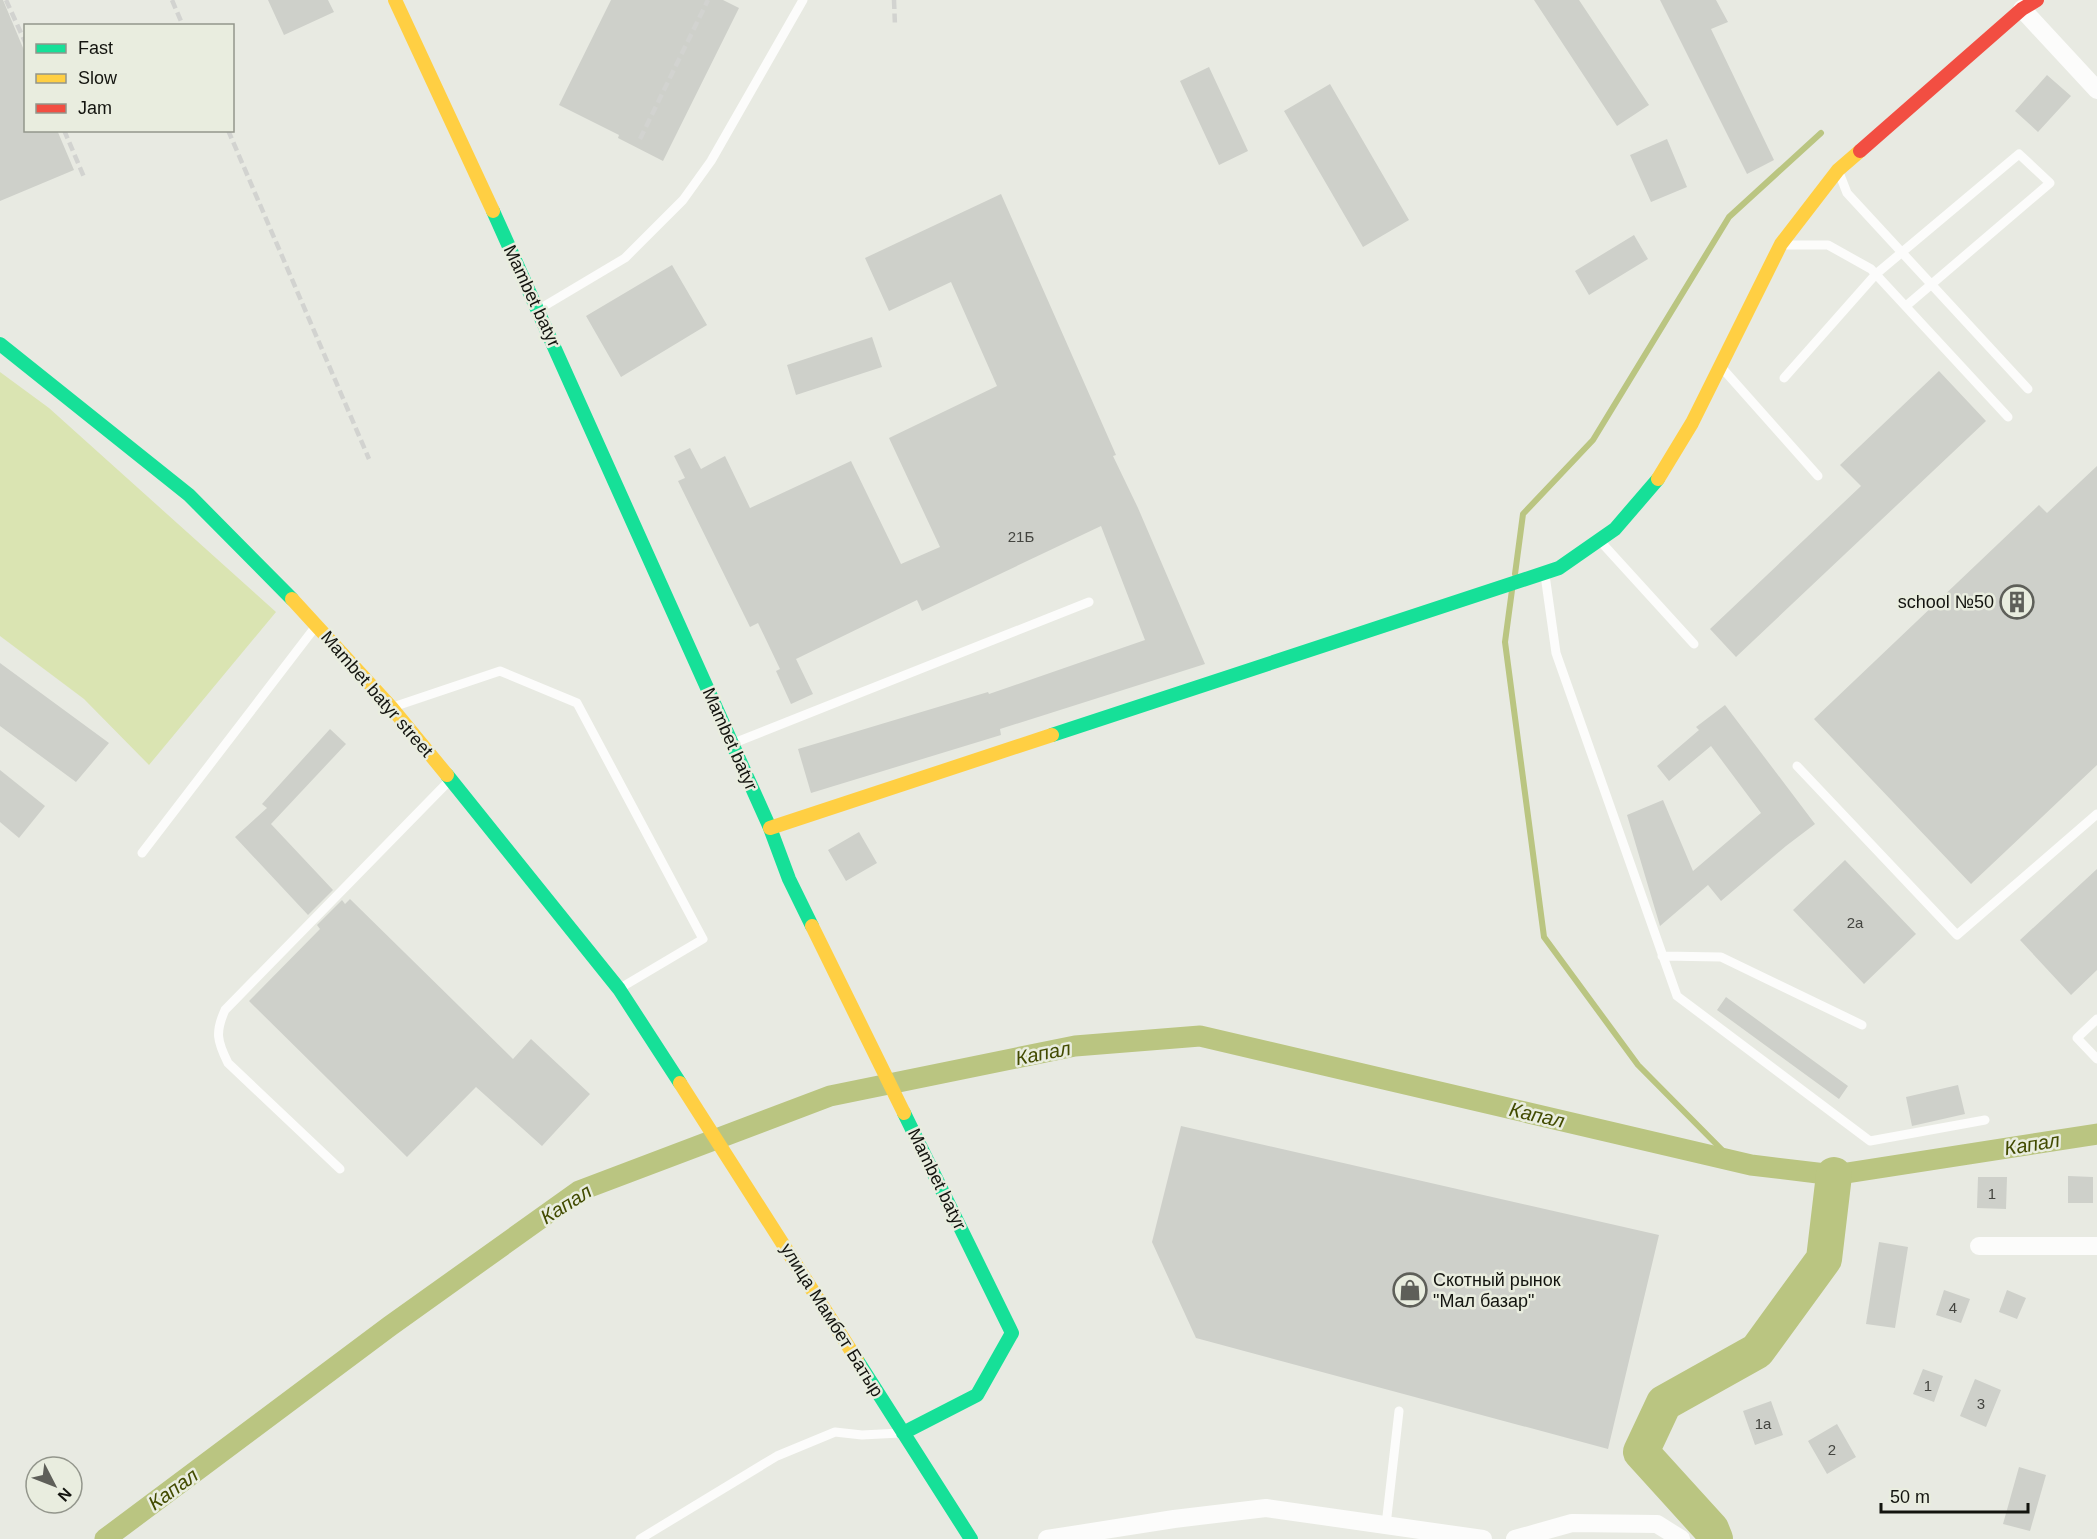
<svg xmlns="http://www.w3.org/2000/svg" width="2097" height="1539" viewBox="0 0 2097 1539" font-family="Arial,sans-serif">
<style>
.green{fill:#dae4b2}
.lines{fill:none;stroke-linecap:round;stroke-linejoin:round}
.stream{stroke:#bac581;stroke-width:6}
.canal{stroke:#bac581;stroke-width:21}
.river{stroke:#bac581;stroke-width:36}
.building{fill:#ced0ca}
.lane{stroke:#fcfcfb;stroke-width:9}
.street{stroke:#fcfcfb;stroke-width:18}
.fast{stroke:#16e098;stroke-width:14}
.slow{stroke:#ffcf43;stroke-width:14}
.jam{stroke:#f24e42;stroke-width:14}
.rail{stroke:#d2d3d0;stroke-width:4.5;stroke-dasharray:9 4.5;stroke-linecap:butt}
.labels{text-anchor:middle;dominant-baseline:central;stroke-width:5;stroke-linejoin:round;paint-order:stroke}
.number-label{font-size:15px;fill:#444540}
.street-label{font-size:18px;fill:#13140f;stroke:#e9eddf}
.poi-label{font-size:18px;fill:#13140f;stroke:#e9eddf;text-anchor:end}
.water-label{font-size:20px;font-style:italic;fill:#424b00;stroke:#e9eddf}
</style>
<rect width="100%" height="100%" fill="#e8eae2"/>
<path class="green" d="M0,372L49,408L276,612L149,765L84,699L0,636Z"/>
<g class="lines">
<path class="stream" d="M1515,574L1523,514L1593,440L1729,217L1821,133
M1512,590L1505,642L1544,937L1638,1065L1732,1160"/>
<path class="canal" d="M105,1539L390,1326L579,1191L830,1096L1075,1046L1200,1036L1751,1165L1834,1175L2097,1134"/>
<path class="river" d="M1715,1539L1711,1529L1641,1452L1664,1403L1757,1351L1824,1259L1834,1175"/>
</g>
<path class="building" d="M0,0H3L26,55V130H57L74,170L0,201Z
M268,0H328L334,12L284,35Z
M611,0H723L739,8L663,161L618,138L619,135L559,105Z
M1534,0H1579L1649,105L1617,126Z
M1660,0H1716L1728,22L1711,29L1774,160L1747,174Z
M1209,67L1248,151L1219,165L1180,81Z
M2047,75L2071,96L2038,132L2015,111Z
M1330,84L1409,220L1363,247L1284,111Z
M1667,139L1687,187L1651,202L1630,155Z
M1001,194L1116,455L1113,456L1138,508L1205,664L1000,729L1001,735L811,793L798,749L988,692L989,694L1145,640L1101,526L922,611L917,600L796,659L813,694L791,704L776,671L780,669L758,623L750,627L678,481L685,478L674,456L690,448L701,469L725,456L750,508L851,461L901,564L940,547L889,438L997,386L951,282L889,311L865,258Z
M1634,235L1648,259L1589,295L1575,271Z
M672,265L707,325L621,377L586,316Z
M872,337L882,367L796,395L787,365Z
M1939,371L1986,421L1736,657L1710,629L1861,486L1840,465Z
M2097,466V765L1971,884L1814,719L2039,505L2047,513Z
M0,663L109,743L76,782L0,726Z
M1725,705L1815,824L1786,846L1721,901L1708,885L1660,926L1627,815L1663,800L1693,871L1761,813L1711,746L1669,781L1657,766L1699,730L1696,727Z
M330,729L346,744L271,824L333,890L308,915L235,837L267,808L262,804Z
M0,770L45,806L19,838L0,822Z
M859,832L877,863L846,881L828,850Z
M1845,860L1916,934L1864,984L1793,910Z
M2097,869V970L2071,995L2020,940Z
M350,899L513,1059L531,1039L590,1094L542,1146L476,1087L407,1157L249,1001L320,929L317,925L342,900L345,904Z
M1726,997L1848,1086L1839,1099L1717,1010Z
M1958,1085L1965,1114L1912,1126L1906,1097Z
M1181,1126L1659,1235L1608,1449L1196,1338L1152,1242Z
M2068,1176L2093,1177V1203H2068Z
M1978,1177H2007L2006,1209L1977,1208Z
M1879,1242L1908,1247L1895,1328L1866,1324Z
M1944,1290L1970,1299L1961,1323L1936,1315Z
M2007,1290L2026,1298L2017,1319L1999,1312Z
M1923,1369L1943,1376L1934,1402L1913,1394Z
M1975,1379L2001,1390L1986,1427L1960,1416Z
M1771,1401L1783,1435L1755,1445L1743,1411Z
M1837,1424L1856,1457L1827,1474L1808,1441Z
M2019,1467L2046,1475L2030,1531L2003,1524Z"/>
<g class="lines">
<path class="lane" d="M1840,175L1847,193L2028,389
M1787,245H1828L1871,269L2008,417
M541,308L625,258L683,200L711,161L803,0
M1722,368L1818,476
M1784,378L1876,274L2019,154L2050,183L1906,306
M1601,542L1694,644
M1545,575L1556,653L1677,996L1870,1141L1985,1120
M396,706L500,671L577,703L703,939L622,987
M734,743L1089,602
M1797,766L1957,935L2097,814
M142,853L316,626
M1662,956L1721,957L1862,1025
M2097,1019L2077,1038L2097,1059
M340,1169L228,1063C217,1041 215,1032 225,1010L449,781
M1386,1525L1399,1411
M640,1539L777,1456L835,1432L862,1435L900,1433"/>
<path class="street" d="M2022,9L2097,90
M1979,1246H2097
M1047,1539L1174,1519L1266,1508L1483,1539
M1515,1539L1572,1523L1657,1524L1681,1539"/>
<path class="fast" d="M493,211L770,828L789,879L812,926
M0,344L189,495L292,599
M1052,735L1559,568L1615,529L1658,479
M447,775L619,989L680,1083
M857,1360L971,1539
M903,1433L977,1395L1012,1333L904,1113"/>
<path class="slow" d="M395,0L493,211
M1658,479L1692,423L1781,244L1838,170L1860,151
M292,599L391,707L447,775
M770,828L1052,735
M812,926L904,1113
M680,1083L857,1360"/>
<path class="jam" d="M1860,151L2022,9L2037,0"/>
<path class="rail" d="M6,0L26,44
M172,0L183,26
M894,0L895,26
M64,130L84,177
M228,130L369,459
M640,139L708,0"/>
</g>
<defs>
<symbol id="building-ring" viewBox="-11 -11 22 22"><circle r="9.5" fill="#e9eddf" stroke="#5e5f59" stroke-width="1.5"/><path d="M-4-6H4V6H1V3H-1V6H-4ZM-2.5-4.3h1.7v1.8h-1.7ZM.8-4.3h1.7v1.8H.8ZM-2.5-1h1.7V.8h-1.7ZM.8-1h1.7V.8H.8Z" fill="#5e5f59"/></symbol>
<symbol id="shop-ring" viewBox="-11 -11 22 22"><circle r="9.5" fill="#e9eddf" stroke="#5e5f59" stroke-width="1.5"/><path d="M-5-2.5h2.3a2.7 3.5 0 0 1 5.4 0H5L5.5 6h-11ZM-1.5-2.5h3a1.5 2.3 0 0 0-3 0Z" fill="#5e5f59"/></symbol>
</defs>
<g fill-rule="evenodd">
<use href="#building-ring" x="1998" y="583" width="38" height="38"/>
<use href="#shop-ring" x="1391" y="1271" width="38" height="38"/>
</g>
<g class="labels">
<g class="number-label">
<text x="1021" y="536">21Б</text>
<text x="1855" y="922">2а</text>
<text x="1992" y="1193">1</text>
<text x="1953" y="1307">4</text>
<text x="1928" y="1385">1</text>
<text x="1981" y="1403">3</text>
<text x="1763" y="1423">1а</text>
<text x="1832" y="1449">2</text>
</g>
<g class="street-label">
<text transform="translate(532 296) rotate(65)">Mambet batyr</text>
<text transform="translate(377 694) rotate(49)">Mambet batyr street</text>
<text transform="translate(730 739) rotate(66)">Mambet batyr</text>
<text transform="translate(937 1179) rotate(64)">Mambet batyr</text>
<text transform="translate(832 1320) rotate(58)">улица Мамбет Батыр</text>
</g>
<g class="poi-label">
<text x="1994" y="602">school №50</text>
<text x="1433" y="1280" text-anchor="start">Скотный рынок<tspan x="1433" dy="21">"Мал базар"</tspan></text>
</g>
<g class="water-label">
<text transform="translate(1043 1053) rotate(-11)">Капал</text>
<text transform="translate(1537 1115) rotate(13)">Капал</text>
<text transform="translate(2032 1144) rotate(-9)">Капал</text>
<text transform="translate(566 1204) rotate(-32)">Капал</text>
<text transform="translate(173 1489) rotate(-36)">Капал</text>
</g>
</g>
<rect x="24" y="24" width="210" height="108" fill="#e9eddf" stroke="#93968c" stroke-width="1.5"/>
<rect x="36" y="44" width="30" height="9" fill="#16e098" stroke="#93968c" stroke-width="1.5"/>
<text x="78" y="54" font-size="18" fill="#13140f">Fast</text>
<rect x="36" y="74" width="30" height="9" fill="#ffcf43" stroke="#93968c" stroke-width="1.5"/>
<text x="78" y="84" font-size="18" fill="#13140f">Slow</text>
<rect x="36" y="104" width="30" height="9" fill="#f24e42" stroke="#93968c" stroke-width="1.5"/>
<text x="78" y="114" font-size="18" fill="#13140f">Jam</text>
<g transform="translate(54 1485) rotate(132)"><circle r="28" fill="#e9eddf" stroke="#93968c" stroke-width="1.5"/>
<path d="M0-4.5L10 22L0 15L-10 22Z" fill="#5e5f59"/>
<text y="-9" font-size="16" font-weight="bold" text-anchor="middle" fill="#13140f">N</text>
</g>
<path d="M1881 1503v9h147v-9" fill="none" stroke="#13140f" stroke-width="3"/>
<text x="1890" y="1503" font-size="18" fill="#13140f" stroke="#e9eddf" stroke-width="4.5" paint-order="stroke">50 m</text>
</svg>
